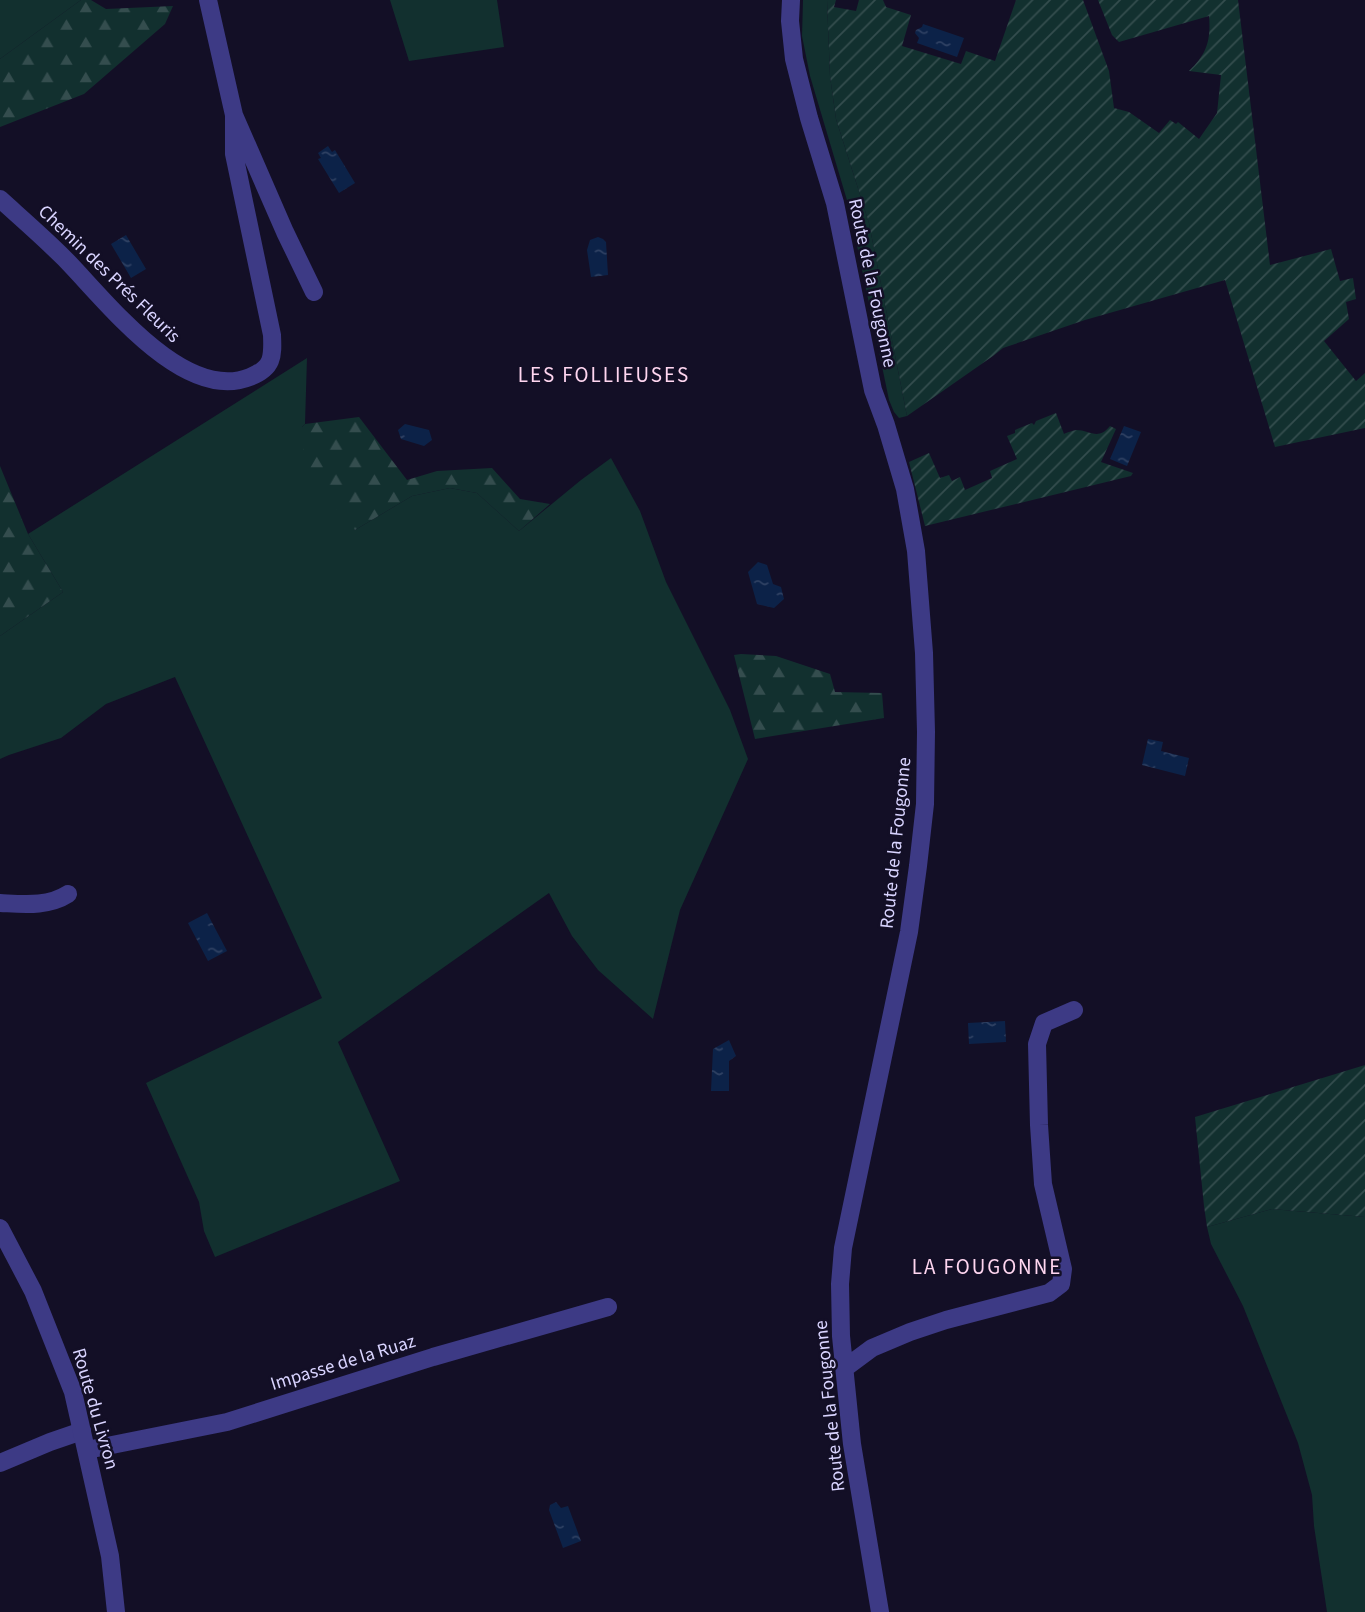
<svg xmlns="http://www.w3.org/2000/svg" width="1365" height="1612" viewBox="0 0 1365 1612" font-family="'Source Sans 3',sans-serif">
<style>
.grass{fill:#12302f}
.forest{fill:url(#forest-firs)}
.garden{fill:url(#garden-furrows)}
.water{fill:url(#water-ripples)}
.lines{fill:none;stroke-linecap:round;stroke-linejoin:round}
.minor{stroke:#3d3a85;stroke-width:18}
.tertiary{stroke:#3d3a85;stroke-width:18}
.labels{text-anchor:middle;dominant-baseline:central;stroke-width:5;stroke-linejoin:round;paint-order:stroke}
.street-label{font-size:19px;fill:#d9d4ff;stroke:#130f26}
.neighbourhood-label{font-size:21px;letter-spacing:2px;fill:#ffd6f0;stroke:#130f26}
</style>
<defs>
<pattern id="forest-firs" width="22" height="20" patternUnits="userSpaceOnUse" patternTransform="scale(1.75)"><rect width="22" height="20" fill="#12302f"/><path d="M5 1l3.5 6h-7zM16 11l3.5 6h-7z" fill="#344d4e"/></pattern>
<pattern id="garden-furrows" width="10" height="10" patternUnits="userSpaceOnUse" patternTransform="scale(1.75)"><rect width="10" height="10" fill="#12302f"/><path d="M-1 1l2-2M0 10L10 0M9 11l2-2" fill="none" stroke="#344d4e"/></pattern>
<pattern id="water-ripples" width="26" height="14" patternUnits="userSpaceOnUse" patternTransform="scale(1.75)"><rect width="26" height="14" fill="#0c2248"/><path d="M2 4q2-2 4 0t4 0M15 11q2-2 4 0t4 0" fill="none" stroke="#2f4163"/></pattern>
</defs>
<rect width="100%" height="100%" fill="#130f26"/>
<path class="grass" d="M0,0H81L0,59Z
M390,0H497L504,47L409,61Z
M803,0H827L830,76L836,119L869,223L907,416L899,418L894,412L889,400L849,207L810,76L802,36Z
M307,358L305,424L302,427L355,530L412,496L450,488L477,493L519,531L581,480L611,458L640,511L666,582L730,710L748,759L680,910L653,1019L598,970L572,936L549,893L338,1042L400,1181L215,1257L204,1231L199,1202L146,1083L322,998L175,677L106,704L61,738L9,755L0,759V636L63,592L28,534Z
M1272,1209L1365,1217V1612H1327L1314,1526L1312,1495L1298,1443L1243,1306L1211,1244L1207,1227Z"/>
<path class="forest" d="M81,0H91L106,9L173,6L165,24L84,94L0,127V59Z
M359,417L407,480L437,471L492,468L520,499L550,504L519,531L477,493L450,488L412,496L355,530L305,473L302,427L305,424Z
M0,466L28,534L63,592L0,636Z
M741,654L776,656L830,674L835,692L882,693L884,718L755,739L734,655Z"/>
<path class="garden" d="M827,0H836L834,7L856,11L859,0H883L886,7L911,15L902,46L961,64L966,51L995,61L1016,0H1083L1109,71L1114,108L1129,112L1159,133L1170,120L1176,124L1178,122L1199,139L1217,113L1221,75L1189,71C1207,54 1211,40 1209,16L1119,42L1112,35L1098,0H1238L1270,265L1331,249L1340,281L1353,278L1356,299L1346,302L1349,319L1324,341L1356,381L1365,373V428L1275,447L1225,280L1085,320L1003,348L993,356L907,416L869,223L836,119L830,76Z
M1056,413L1064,434C1065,433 1075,430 1076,430C1090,430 1098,441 1110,426L1116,429L1101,462L1133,473L1131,476L925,526L909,462L929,453L940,478L949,475L952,481L960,477L965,490L992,478L990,471L1017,459L1007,436L1015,433V430L1032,423L1034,425L1036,421Z
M1365,1065V1217L1272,1209L1207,1227L1204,1206L1195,1117Z"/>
<path class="water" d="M923,24L964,38L957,57L917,43L919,38L915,33L916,30L922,27Z
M328,146L332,152L335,150L355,183L339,193L318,159L321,158L318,153Z
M126,235L146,269L131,278L111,244Z
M598,237L603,239L606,242L608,275L591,277L587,250L590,240Z
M405,424L429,430L432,440L424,446L401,439L398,430Z
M1124,426L1141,432L1127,466L1110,459Z
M758,562L767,565L773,584L781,587L784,599L774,608L757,604L748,572Z
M1148,739L1163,742L1161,751L1189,758L1185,776L1142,765Z
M207,913L227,951L208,961L188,923Z
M1005,1021L1006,1042L969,1044L968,1023Z
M729,1040L736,1056L729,1061V1091H711L713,1049Z
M556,1502L561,1508L568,1506L581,1541L563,1548L549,1510L550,1505Z"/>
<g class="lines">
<path class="minor" d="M208,0L234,115L285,232L314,292
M791,0L790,21L794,59L809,118L835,203L873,390L886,425L905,489L916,551L924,653L926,732L925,804L918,866L909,932L843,1248L840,1284L841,1336L852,1444L880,1612
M0,199C21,218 43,237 63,257C104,298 183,404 250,377C273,368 273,357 272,335L234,154V115
M0,903C23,904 48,907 68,894
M845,1368L872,1348L910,1332L946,1320L1049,1293L1061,1284L1063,1269L1043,1184L1039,1125L1037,1044L1044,1023L1074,1010
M87,1450L227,1422L433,1357L608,1307
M0,1463L50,1442L82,1431"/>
<path class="tertiary" d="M0,1228L33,1291L73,1392L110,1556L116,1612"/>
</g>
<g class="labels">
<g class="street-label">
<text transform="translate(109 274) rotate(44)">Chemin des Prés Fleuris</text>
<text transform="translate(872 283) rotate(78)">Route de la Fougonne</text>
<text transform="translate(896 843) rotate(-84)">Route de la Fougonne</text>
<text transform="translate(343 1363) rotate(-17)">Impasse de la Ruaz</text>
<text transform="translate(830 1406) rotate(-96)">Route de la Fougonne</text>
<text transform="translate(95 1409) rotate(74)">Route du Livron</text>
</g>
<g class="neighbourhood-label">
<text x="604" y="375">LES FOLLIEUSES</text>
<text x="987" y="1267">LA FOUGONNE</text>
</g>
</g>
</svg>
